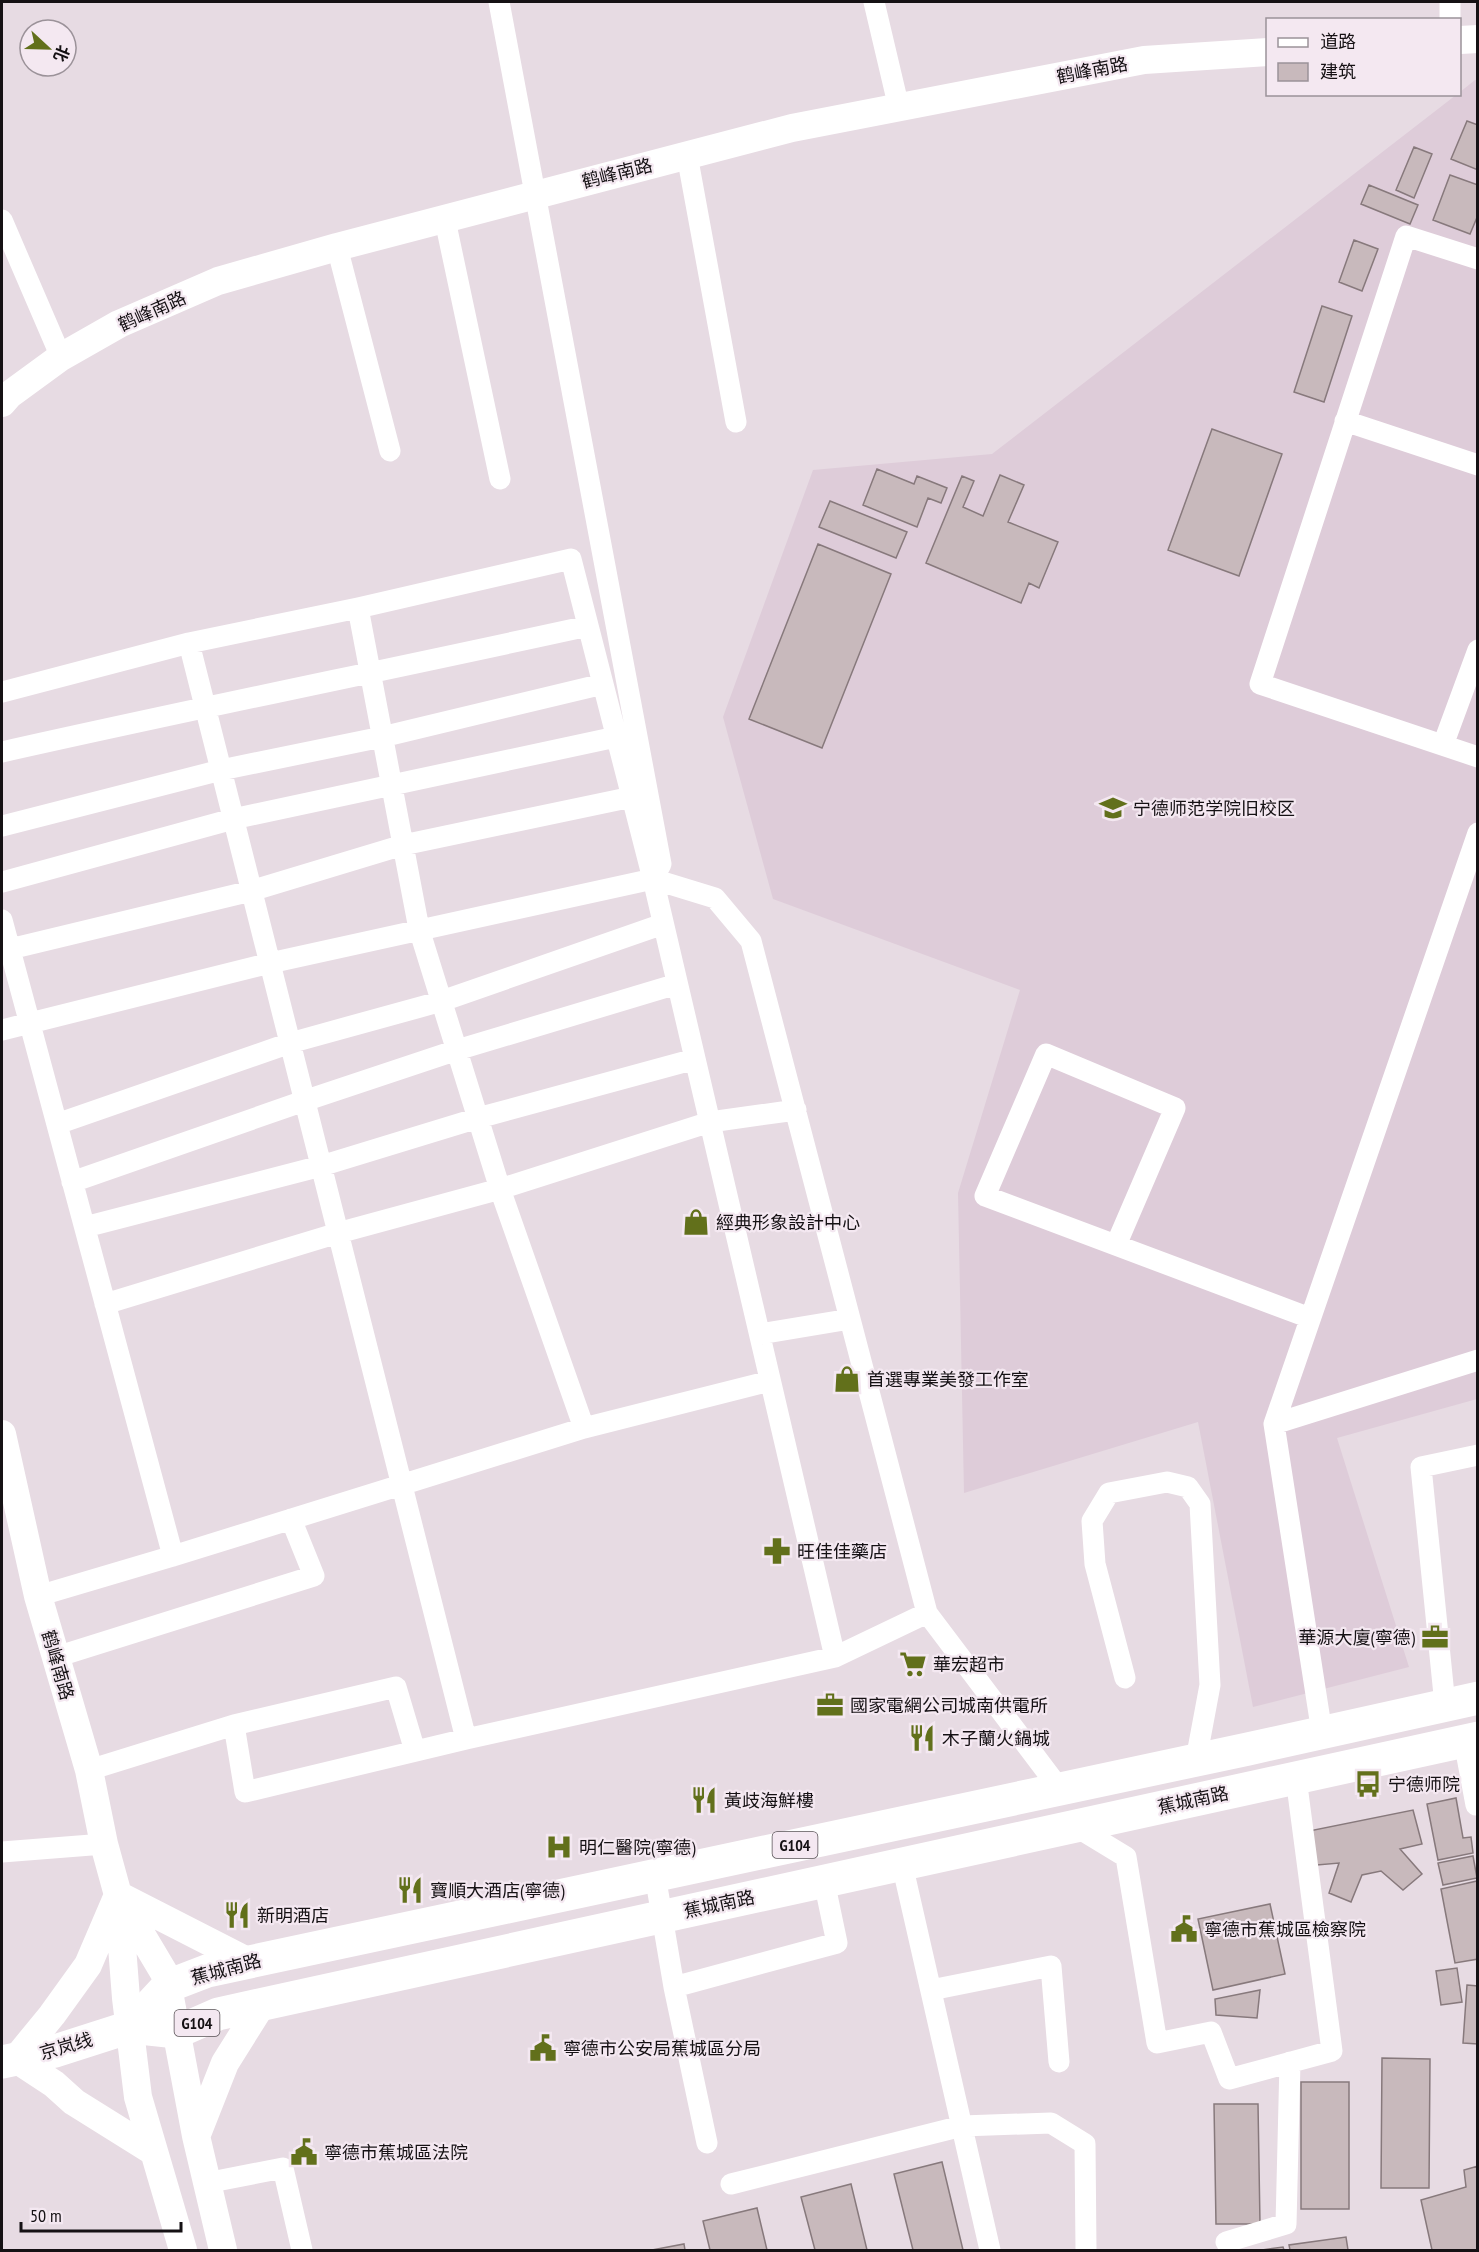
<svg xmlns="http://www.w3.org/2000/svg" width="1479" height="2252" viewBox="0 0 1479 2252" font-family="'PT Sans Narrow','Noto Sans SC',sans-serif">
<style>
.built{fill:#deccd9}
.building{fill:#c8b9bc;stroke:#87797c;stroke-width:1.5}
.lines{fill:none;stroke-linecap:round;stroke-linejoin:round}
.street{stroke:#fff;stroke-width:21}
.secondary{stroke:#fff;stroke-width:28}
.highway{stroke:#fff;stroke-width:33}
.labels{text-anchor:middle;dominant-baseline:central;stroke-width:4.5;stroke-linejoin:round;paint-order:stroke}
.shield{fill:#f4e8f1;stroke:#585256;stroke-width:1.5}
.shield-label{font-size:16px;font-weight:bold;fill:#151114}
.street-label{font-size:18px;fill:#151114;stroke:#f4e8f1}
.poi-label{font-size:18px;fill:#151114;stroke:#f4e8f1;text-anchor:start}
</style>
<rect width="100%" height="100%" fill="#e7dbe3"/>
<path class="built" d="M1475,80H1477V1399L1337,1438L1409,1667L1253,1707L1198,1422L964,1493L958,1193L1020,990L773,899L723,717L813,470L992,454L1456,95L1460,94V92Z"/>
<path class="building" d="M1467,121L1478,125V170L1451,159Z
M1414,147L1432,154L1414,198L1396,190Z
M1450,175L1478,185V215L1470,234L1433,220Z
M1369,185L1418,205L1410,224L1361,204Z
M1354,240L1378,249L1362,291L1339,282Z
M1322,306L1352,316L1324,402L1294,392Z
M1212,429L1282,454L1239,576L1168,550Z
M877,469L914,484L917,476L947,488L941,503L928,498L917,527L863,505Z
M1000,475L1024,485L1008,522L1058,542L1039,588L1029,583L1021,603L926,563L962,476L974,481L963,507L983,516Z
M830,501L907,532L896,558L819,527Z
M818,544L891,574L822,748L749,719Z
M1456,1798L1463,1838L1471,1837L1473,1853L1438,1860L1427,1804Z
M1413,1810L1422,1844L1400,1849L1422,1874L1403,1890L1381,1871L1362,1875L1351,1902L1329,1893L1339,1863L1317,1865L1309,1831Z
M1473,1856L1477,1878L1443,1885L1438,1863Z
M1477,1881L1478,1959L1455,1963L1441,1889Z
M1270,1904L1285,1974L1213,1990L1198,1919Z
M1457,1968L1462,2002L1441,2005L1436,1971Z
M1467,1985L1478,1986V2044L1463,2043Z
M1260,1990L1257,2018L1216,2015L1215,1999Z
M1382,2058L1430,2059L1429,2188H1381Z
M1301,2082H1349V2209H1301Z
M1214,2104H1258L1260,2224H1216Z
M942,2162L963,2250H913L894,2174Z
M1478,2166V2250H1432L1421,2200L1466,2187L1464,2170Z
M851,2184L867,2250H815L801,2197Z
M757,2208L767,2250H710L703,2221Z
M1346,2237L1348,2250H1290L1289,2245Z
M684,2244L685,2250H652Z
M1283,2247L1284,2250H1262Z"/>
<g class="lines">
<path class="street" d="M499,2L661,864L653,879L715,898L751,941L927,1613L1059,1788
M874,2L899,108
M1450,20V2
M687,155L736,422
M2,220L61,357
M445,220L500,479
M337,247L390,451
M1478,259L1406,236L1260,684L1478,757
M1345,421L1478,465
M358,608L419,929L500,1189L584,1428L770,1381
M189,643L466,1739L835,1657
M2,692L189,643L358,608L571,559L653,879L835,1657L927,1613
M1443,745L1478,650
M2,752C197,708 392,669 588,626
M2,826L221,770L382,737L603,684
M2,882L233,819L616,737
M2,920L173,1556L584,1428
M10,949L251,891L403,845L632,797
M2,1030L270,963L653,879
M57,1124L290,1043L442,1001L663,924
M72,1182L304,1101L457,1050L677,984
M85,1227L321,1166L478,1118L695,1059
M1116,1245L1175,1108L1046,1054L985,1196L1310,1318
M105,1304L338,1233L500,1189L710,1122L796,1110
M760,1334L850,1319
M1274,1424L1478,1360
M38,1596L173,1556
M56,1657L314,1576L291,1519
M1125,1678L1095,1564L1092,1521L1109,1493L1167,1482L1188,1487L1200,1504L1210,1685L1196,1760
M1445,1705L1421,1467L1478,1455
M234,1725L396,1687L415,1751
M1322,1733L1274,1424L1478,833
M1464,1741L1476,1805
M89,1770L234,1725L245,1792L466,1739
M1075,1826L1126,1857L1157,2043L1211,2032L1229,2079L1332,2051L1296,1778
M2,1852L104,1844
M902,1864L990,2250
M655,1875L674,1987L707,2143
M674,1987L837,1943L824,1881
M931,1990L1051,1966L1059,2062
M206,2183L283,2168L302,2250
M731,2184L962,2126L1051,2123L1085,2144L1086,2250
M1226,2242L1286,2224L1290,2062"/>
<path class="secondary" d="M1460,40L1478,39
M2,403L9,395L61,357L119,324L218,281L337,247L792,128L1144,60L1268,52
M2,1434L38,1596L89,1770L104,1844L118,1895L126,1998L138,2097L183,2250
M122,1902L166,1976L196,2136L223,2250
M197,2134L225,2063L262,2004
M154,2152L74,2102L54,2084L16,2059L52,2015L88,1965L118,1895L249,1962"/>
<path class="highway" d="M130,2027L168,1986L207,1971L1248,1749L1478,1698
M2,2062L55,2051L130,2027L177,2032L218,2014L1478,1738"/>
</g>
<defs>
<symbol id="university-bare" viewBox="-9 -9 18 18"><path d="M0-5L7-2L0 1L-7-2ZM-4 1L0 2.5L4 1V4Q0 6-4 4Z" fill="#62701b" stroke="#f4e8f1" stroke-width="2.5" paint-order="stroke"/></symbol>
<symbol id="shop-bare" viewBox="-9 -9 18 18"><path d="M-5-2.5h2.3a2.7 3.5 0 0 1 5.4 0H5L5.5 6h-11ZM-1.5-2.5h3a1.5 2.3 0 0 0-3 0Z" fill="#62701b" stroke="#f4e8f1" stroke-width="2.5" paint-order="stroke"/></symbol>
<symbol id="pharmacy-bare" viewBox="-9 -9 18 18"><path d="M-2-6h4v4h4v4h-4v4h-4v-4h-4v-4h4Z" fill="#62701b" stroke="#f4e8f1" stroke-width="2.5" paint-order="stroke"/></symbol>
<symbol id="office-bare" viewBox="-9 -9 18 18"><path d="M-6-3h4V-5.5h4V-3h4V5H-6ZM-1-4.5V-3h2v-1.5ZM-6 0V1H6V0Z" fill="#62701b" stroke="#f4e8f1" stroke-width="2.5" paint-order="stroke"/></symbol>
<symbol id="supermarket-bare" viewBox="-9 -9 18 18"><path d="M-6-5.5h2.5l.6 2H6L4.5 2H-2.5L-4.4-4H-6ZM-1.5 3.2a1.3 1.3 0 1 0 .1 0ZM3 3.2a1.3 1.3 0 1 0 .1 0Z" fill="#62701b" stroke="#f4e8f1" stroke-width="2.5" paint-order="stroke"/></symbol>
<symbol id="restaurant-bare" viewBox="-9 -9 18 18"><path d="M-5-6h1v4h1v-4h1v4h1v-4h1v5L-1.5 .5V6h-2V.5L-5-1ZM5-6V6H3V1.5H1.5Q1.5-4 5-6Z" fill="#62701b" stroke="#f4e8f1" stroke-width="2.5" paint-order="stroke"/></symbol>
<symbol id="bus-bare" viewBox="-9 -9 18 18"><path d="M-5-6H5V4H4V6H2V4H-2V6H-4V4H-5ZM-3.5-4V0h7V-4ZM-3.5 1.2v1.5H-2V1.2ZM2 1.2v1.5H3.5V1.2Z" fill="#62701b" stroke="#f4e8f1" stroke-width="2.5" paint-order="stroke"/></symbol>
<symbol id="hospital-bare" viewBox="-9 -9 18 18"><path d="M-5-5h3v3.5h4V-5h3V5h-3V1.5h-4V5h-3Z" fill="#62701b" stroke="#f4e8f1" stroke-width="2.5" paint-order="stroke"/></symbol>
<symbol id="civic-bare" viewBox="-9 -9 18 18"><path d="M-.6-6.5H3V-4.5H.6V-3L4-1V1h2V6H-6V1h2V-1L-.6-3ZM-1.2 2.5V6h2.4V2.5Z" fill="#62701b" stroke="#f4e8f1" stroke-width="2.5" paint-order="stroke"/></symbol>
</defs>
<g fill-rule="evenodd">
<use href="#university-bare" x="1094" y="789" width="38" height="38"/>
<use href="#shop-bare" x="677" y="1203" width="38" height="38"/>
<use href="#shop-bare" x="828" y="1360" width="38" height="38"/>
<use href="#pharmacy-bare" x="758" y="1532" width="38" height="38"/>
<use href="#office-bare" x="1416" y="1618" width="38" height="38"/>
<use href="#supermarket-bare" x="894" y="1645" width="38" height="38"/>
<use href="#office-bare" x="811" y="1686" width="38" height="38"/>
<use href="#restaurant-bare" x="903" y="1719" width="38" height="38"/>
<use href="#bus-bare" x="1349" y="1765" width="38" height="38"/>
<use href="#restaurant-bare" x="685" y="1781" width="38" height="38"/>
<use href="#hospital-bare" x="540" y="1828" width="38" height="38"/>
<use href="#restaurant-bare" x="391" y="1871" width="38" height="38"/>
<use href="#restaurant-bare" x="218" y="1896" width="38" height="38"/>
<use href="#civic-bare" x="1165" y="1910" width="38" height="38"/>
<use href="#civic-bare" x="524" y="2029" width="38" height="38"/>
<use href="#civic-bare" x="285" y="2133" width="38" height="38"/>
</g>
<g class="labels">
<g class="shield">
<rect x="772.5" y="1832" width="45" height="26" rx="4.5"/>
<rect x="174.5" y="2010" width="45" height="26" rx="4.5"/>
</g>
<g class="shield-label">
<text x="795" y="1845">G104</text>
<text x="197" y="2023">G104</text>
</g>
<g class="street-label">
<text transform="translate(1092 70) rotate(-11)">鹤峰南路</text>
<text transform="translate(617 173) rotate(-14)">鹤峰南路</text>
<text transform="translate(152 311) rotate(-24)">鹤峰南路</text>
<text transform="translate(58 1665) rotate(74)">鹤峰南路</text>
<text transform="translate(1193 1800) rotate(-12)">蕉城南路</text>
<text transform="translate(719 1904) rotate(-12)">蕉城南路</text>
<text transform="translate(226 1969) rotate(-15)">蕉城南路</text>
<text transform="translate(66 2046) rotate(-16)">京岚线</text>
</g>
<g class="poi-label">
<text x="1133" y="808">宁德师范学院旧校区</text>
<text x="716" y="1222">經典形象設計中心</text>
<text x="867" y="1379">首選專業美發工作室</text>
<text x="797" y="1551">旺佳佳藥店</text>
<text x="1415" y="1637" text-anchor="end">華源大廈(寧德)</text>
<text x="933" y="1664">華宏超市</text>
<text x="850" y="1705">國家電網公司城南供電所</text>
<text x="942" y="1738">木子蘭火鍋城</text>
<text x="1388" y="1784">宁德师院</text>
<text x="724" y="1800">黃歧海鮮樓</text>
<text x="579" y="1847">明仁醫院(寧德)</text>
<text x="430" y="1890">寶順大酒店(寧德)</text>
<text x="257" y="1915">新明酒店</text>
<text x="1204" y="1929">寧德市蕉城區檢察院</text>
<text x="563" y="2048">寧德市公安局蕉城區分局</text>
<text x="324" y="2152">寧德市蕉城區法院</text>
</g>
</g>
<rect width="1479" height="2252" fill="none" stroke="#151114" stroke-width="6"/>
<rect x="1266" y="18" width="195" height="78" fill="#f4e8f1" stroke="#9b9299" stroke-width="1.5"/>
<rect x="1278" y="38" width="30" height="9" fill="#ffffff" stroke="#9b9299" stroke-width="1.5"/>
<text x="1320" y="48" font-size="18" fill="#151114">道路</text>
<rect x="1278" y="63" width="30" height="18" fill="#c8b9bc" stroke="#9b9299" stroke-width="1.5"/>
<text x="1320" y="78" font-size="18" fill="#151114">建筑</text>
<g transform="translate(48 48) rotate(112)"><circle r="28" fill="#f4e8f1" stroke="#9b9299" stroke-width="1.5"/>
<path d="M0-4.5L10 22L0 15L-10 22Z" fill="#62701b"/>
<text y="-9" font-size="16" font-weight="bold" text-anchor="middle" fill="#151114">北</text>
</g>
<path d="M21 2222v9h160v-9" fill="none" stroke="#151114" stroke-width="3"/>
<text x="30" y="2222" font-size="18" fill="#151114" stroke="#f4e8f1" stroke-width="4.5" paint-order="stroke">50 m</text>
</svg>
